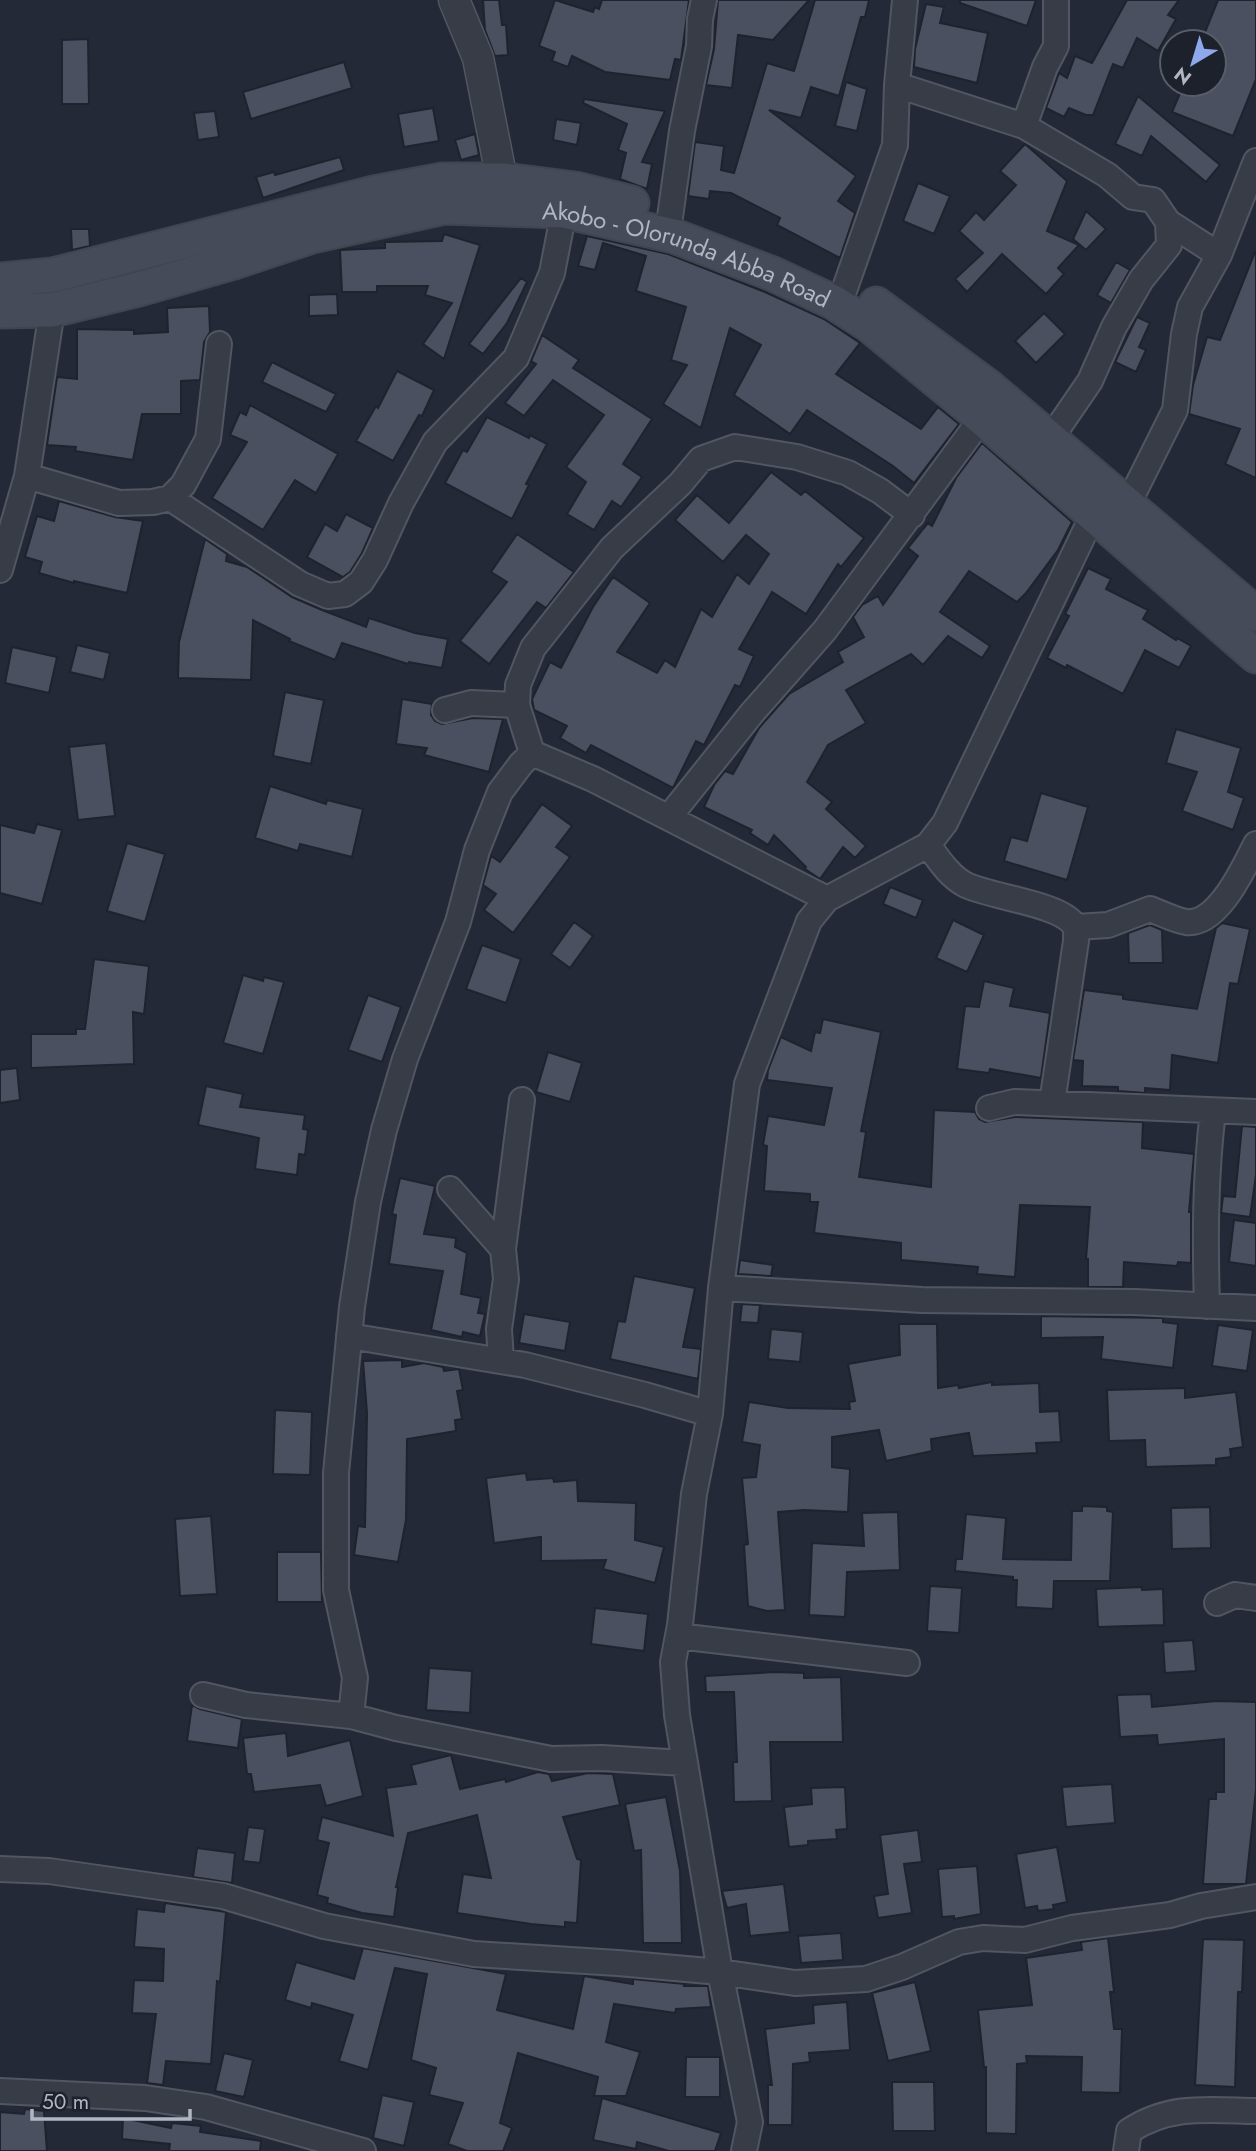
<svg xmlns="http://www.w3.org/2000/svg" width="1256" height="2151" viewBox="0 0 1256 2151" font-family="Jost,sans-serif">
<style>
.building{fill:#4a5060;stroke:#1e232e;stroke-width:2}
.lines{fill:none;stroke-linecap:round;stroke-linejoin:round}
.minor-casing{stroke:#525662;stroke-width:28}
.tertiary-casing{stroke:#525662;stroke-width:33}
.secondary-casing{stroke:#404550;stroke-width:37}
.minor{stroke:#373c47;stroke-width:24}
.tertiary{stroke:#373c47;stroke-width:30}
.secondary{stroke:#454b59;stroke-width:33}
.labels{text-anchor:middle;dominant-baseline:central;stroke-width:5;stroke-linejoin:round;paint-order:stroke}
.street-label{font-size:24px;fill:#b2b6c3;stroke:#1c212c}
</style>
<rect width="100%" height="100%" fill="#232936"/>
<path class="building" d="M483,0H499L502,25H506L508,55L495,56L485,30Z
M555,0L593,12L595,7L599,9L602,0H689L681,60L675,59L670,80L605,72L572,56L568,67L552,61L555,52L539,46Z
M718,0H809L773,40L738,35L732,88L706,85L714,49Z
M815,0H869L865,17H861L839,96L811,87L801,118L769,110L856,176L838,201L855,213L840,258L777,225L780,218L731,193L710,191L709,199L688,196L695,142L724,146L721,170L734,173L767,63L794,71Z
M960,0H1036L1027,26L960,3Z
M1127,0H1179L1168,15L1176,19L1158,51L1137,38L1123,68L1113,64L1093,115H1086L1069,108L1064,117L1046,108L1059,73L1067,78L1075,56L1092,63Z
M1218,0H1256V79L1233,136L1172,112L1184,84H1214V42H1201Z
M926,4L944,7L940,23L988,33L977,83L914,67L915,49Z
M88,39L89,104H62V40Z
M344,62L352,88L251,119L243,92Z
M846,82L867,89L857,131L835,126Z
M1138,96L1220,165L1206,182L1151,136L1142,156L1115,144Z
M584,99L665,111L642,162L652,164L647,189L620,179L626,153L618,150L627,124L583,103Z
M433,108L439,141L404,147L398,114Z
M215,111L219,137L198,140L194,113Z
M556,119L581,123L577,145L553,140Z
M475,134L479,155L461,160L455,140Z
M1025,144L1067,181L1047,231L1079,245L1058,268L1064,274L1046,294L1002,254L967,292L955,279L983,253L959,231L976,212L984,220L1016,185L1000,171Z
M340,157L344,170L263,198L256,177L274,172L275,175Z
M918,183L950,196L934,234L903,221Z
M1086,211L1106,229L1086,250L1073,239Z
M71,229H89L90,246L72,250Z
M444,234L480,245L444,359L423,344L452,303L425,295L428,286H377V292H342L340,250L385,248V242L442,241Z
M587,236L668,254L765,292L824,319L860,343L836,374L921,429L938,407L959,424L914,483L893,466L807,410L790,434L734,395L761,345L730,328L701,428L663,404L687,365L671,360L686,307L636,291L646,256L603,243L595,270L578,266Z
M1255,252H1256V478L1225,464L1240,429L1189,414L1193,385L1207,337L1220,340Z
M1116,262L1130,270L1111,303L1097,295Z
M521,278L527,282L507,323L483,354L469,344Z
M337,294L338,315L309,316V295Z
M209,306L210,332L204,342L200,380L181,381V414H142L133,460L75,451L76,447L47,445L57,377L77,379V329L134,330V334L168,332L167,308Z
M1044,313L1065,334L1036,363L1015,341Z
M1137,317L1150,323L1139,347L1146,350L1136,372L1115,362Z
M542,335L579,360L573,368L652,419L623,464L642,477L621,507L612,501L594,530L567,514L586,482L566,467L604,415L553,380L524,416L505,403L536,364L531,361Z
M272,362L336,394L326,412L262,382Z
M397,371L434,390L422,416L419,415L393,461L356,441L376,406L378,408Z
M250,405L338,454L316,493L295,480L263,530L212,498L247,442L230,435L240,412L246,415Z
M487,417L529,438L530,435L547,444L526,484L529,485L512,519L445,483L463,450L467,452Z
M982,443L1072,522L1058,550L1026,593L1017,602L969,571L940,612L990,646L982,658L948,636L923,665L911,654L846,690L866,723L828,745L807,782L832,802L826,809L866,846L855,858L843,847L820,879L805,869L806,867L774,835L768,845L750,833L752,830L704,807L714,785L725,771L733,774L759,728L789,694L843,662L838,652L864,637L853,617L862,605L878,596L883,605L918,556L908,548L928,523L932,526L956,478Z
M771,472L801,495L805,491L864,538L841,567L838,564L806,614L772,592L739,649L754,656L740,687L735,685L704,745L696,741L673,788L591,745L586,753L560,738L567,726L534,710L532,699L550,662L561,668L593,607L613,577L650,603L617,652L657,673L665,660L675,667L701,609L712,617L737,574L749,584L769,554L746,535L723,562L675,520L697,495L729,523Z
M59,501L115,517L143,521L127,593L74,581V583L39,573L42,562L25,557L37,516L54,521Z
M346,514L373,528L362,553L350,572L343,577L307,557L325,524L337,531Z
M517,534L574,572L546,608L537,602L489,664L460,641L507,582L491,572Z
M205,539L227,554L226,561L247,567L292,597L322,610L366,627L369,618L415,633L448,639L442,668L409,662L408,664L342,643L335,660L289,641L290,639L253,620L251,680L178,678L179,642Z
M1088,568L1111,579L1106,589L1148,610L1143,619L1176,640L1177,638L1191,646L1179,668L1145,650L1123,694L1067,665L1066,668L1047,658L1069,616L1065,614Z
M77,645L110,653L104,680L70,672Z
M12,647L57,657L49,693L5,683Z
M285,692L324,700L311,764L273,756Z
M402,699L432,704L431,715L435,721L442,724L473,718L503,719L489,772L424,755L427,748L396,744Z
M1176,729L1241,748L1228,792L1244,798L1233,830L1182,811L1197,772L1166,763Z
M106,743L115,816L78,820L69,747Z
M270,786L326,804L327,800L363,809L352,857L300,844L298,851L255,838Z
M1041,793L1088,807L1067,880L1004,861L1011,837L1027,841Z
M542,804L572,826L556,847L570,857L513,933L484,910L496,894L483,885L491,856L500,862Z
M37,824L62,830L42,904L0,893V825L34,833Z
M127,843L165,854L145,922L107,911Z
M890,887L923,900L916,918L883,904Z
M953,920L984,935L967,972L936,958Z
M574,922L593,936L570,968L551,954Z
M1222,923L1250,929L1238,984L1230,983L1218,1063L1172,1055L1170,1090L1145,1088V1093L1118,1091V1087L1082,1086L1083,1061L1073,1060L1084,990L1123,995V999L1197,1009L1216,928Z
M1150,925L1162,930L1163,963H1129L1128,933Z
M482,945L521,959L506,1003L466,989Z
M94,959L149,966L144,1014L133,1012L134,1064L31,1068V1034H76V1029H85Z
M243,975L263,981L264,977L284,982L263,1054L223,1043Z
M984,981L1014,988L1010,1006L1050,1013L1041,1078L990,1069L989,1073L957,1069L965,1006L979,1007Z
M368,995L401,1007L382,1062L348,1050Z
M823,1019L881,1032L861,1131L866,1132L859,1177L931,1187L934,1110L975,1112L979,1119L985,1122L1015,1117L1143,1122L1142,1148L1194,1154L1189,1212H1191V1263L1178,1262L1177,1266L1124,1262L1123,1287H1088V1259H1086L1090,1207L1020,1205L1015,1277L977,1274L978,1267L901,1260V1243L814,1233L818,1202H810V1194L764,1191L767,1146L763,1145L768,1116L824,1125L832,1088L767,1080L768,1070L781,1037L811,1051L815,1032L820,1033Z
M548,1052L582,1063L570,1102L536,1092Z
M17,1068L20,1100L0,1103V1070Z
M206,1086L243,1094L240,1107L305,1115L303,1129L308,1130L305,1155L299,1154L297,1175L255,1169L259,1138L198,1125Z
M1242,1126L1256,1127V1175L1250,1217L1221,1213L1223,1196L1235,1197Z
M400,1178L435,1186L424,1234L456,1238L455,1247L467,1253L461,1294L481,1298L478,1313L485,1314L480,1336L463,1332L462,1337L431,1330L443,1271L389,1264L396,1215L392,1214Z
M1234,1220L1256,1223V1266L1229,1262Z
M740,1260L773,1265L771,1276L738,1274Z
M634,1276L695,1288L683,1347L701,1349L698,1379L610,1359L618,1321L625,1322Z
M742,1304L760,1305L758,1323L740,1322Z
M524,1314L570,1322L565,1351L519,1343Z
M1041,1316L1163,1318V1322L1178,1324L1173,1368L1101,1359L1103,1337L1041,1338Z
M899,1324H937L938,1388L958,1385L959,1388L992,1382V1385L1039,1383L1040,1412L1059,1411L1061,1442L1036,1443L1037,1453L973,1456L969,1433L931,1439L932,1451L886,1461L879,1430L832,1437V1467L850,1469L848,1512L804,1510L778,1512L785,1610L767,1611L748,1606L744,1545L748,1544L742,1478L756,1477L760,1445L742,1442L749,1402L788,1408L850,1409L849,1402L855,1401L848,1364L900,1355Z
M1218,1325L1253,1330L1247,1371L1212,1366Z
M771,1329L803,1332L800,1362L768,1359Z
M402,1360V1367L424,1363L443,1367L444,1371L459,1369L463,1390L457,1391L462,1419L455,1420L456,1431L407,1439L406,1520L398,1562L354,1555L358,1526L365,1527L367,1413L363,1361Z
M1185,1388V1398L1236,1392L1243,1447L1230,1449L1231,1457L1216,1459V1465L1146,1467L1145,1440L1109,1441L1107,1390Z
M275,1410L312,1412L310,1475L273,1474Z
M526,1473L527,1480L553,1478L554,1482L577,1480L578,1501L636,1503L635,1540L664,1547L655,1583L603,1569L606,1560L541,1561V1537L494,1543L486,1478Z
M1082,1506L1107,1507V1511L1113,1512L1110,1581H1054L1053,1609L1016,1607L1017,1580H1013V1577L955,1571L956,1559H962L966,1514L1006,1518L1003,1559L1071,1560L1072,1511H1082Z
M1210,1507L1211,1548L1172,1549L1171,1508Z
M898,1512L900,1570L847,1572L845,1617L809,1615L812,1543L864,1546L862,1513Z
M211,1516L217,1594L180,1596L175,1519Z
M277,1552H321L322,1602H277Z
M930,1586L962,1588L959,1633L927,1631Z
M1142,1587V1590L1163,1589L1164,1625L1098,1627L1096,1589Z
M595,1608L648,1614L644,1651L591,1644Z
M1193,1640L1196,1671L1165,1673L1163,1642Z
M429,1668L472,1671L470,1713L426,1710Z
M775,1672L804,1673V1678L841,1677L843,1742H770L772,1801L734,1802L733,1762H737L734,1692H706L705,1676Z
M1151,1694L1152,1707L1217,1701L1256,1702V1789L1246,1884H1203L1209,1799H1216V1792H1224V1739L1158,1745L1157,1735L1120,1737L1117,1695Z
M192,1705L200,1709L242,1719L238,1748L187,1741Z
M286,1733L288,1756L350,1740L363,1796L326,1806L320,1785L254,1792L251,1774H247L243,1738Z
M451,1755L460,1789L505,1779L506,1782L538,1772L549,1774L552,1781L588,1773L613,1774L620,1805L563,1817L577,1859L581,1860L577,1923L565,1922V1927L531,1924L457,1913L463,1874L491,1878L477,1815L408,1833L396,1887H398L394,1917L362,1913L327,1903L328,1898L317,1895L329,1843L317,1840L322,1817L393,1836L386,1788L416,1784L411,1765Z
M1112,1784L1115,1823L1066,1827L1062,1787Z
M845,1787L847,1829L836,1830L837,1839L808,1841V1845L789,1847L784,1807L812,1804L811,1788Z
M666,1797L680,1871L682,1943H643L641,1850L634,1851L625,1804Z
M248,1827L265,1829L260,1863L243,1861Z
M918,1830L922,1862L904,1864L912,1913L878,1918L874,1896L888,1894L880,1835Z
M1057,1847L1067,1902L1053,1905L1054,1909L1038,1911L1037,1906L1025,1908L1016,1854Z
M197,1848L235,1853L232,1883L193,1877Z
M977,1866L981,1914L954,1919V1916L942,1917L938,1869Z
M784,1884L790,1932L750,1936L746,1904L727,1908L722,1891Z
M165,1903L226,1912L220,1982L217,1981L211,2064L166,2061L163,2085L147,2083L156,2014L132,2013L134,1980L163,1981L164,1949L134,1947L137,1909L164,1912Z
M841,1933L843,1960L801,1963L798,1936Z
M1108,1938L1114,1992H1110L1114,2029H1122L1120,2093L1081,2092L1082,2057L1026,2056L1027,2063L1017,2064L1016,2134L986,2133V2067H984L978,2010L1032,2005L1026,1958L1082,1950L1081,1942Z
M1203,1939L1244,1940L1242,1992H1238L1235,2087L1195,2085Z
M363,1948L506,1974L497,2010L573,2029L584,1976L633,1984V1979L685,1984L684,1986H708L711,2007L676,2009L675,2013L614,2004L606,2042L640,2052L626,2096H594L598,2077L518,2053L500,2123L512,2128L503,2151H467L448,2144L463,2103L429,2095L436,2068L411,2060L427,1974L395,1968L368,2070L339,2061L353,2015L312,2003L311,2008L285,2000L296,1962L354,1979Z
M915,1982L931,2051L888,2061L872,1993Z
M847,2002L850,2050L809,2053L810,2062L793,2064L792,2125H768V2085H772L765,2029L814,2023L813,2005Z
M224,2053L253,2060L244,2097L215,2091Z
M686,2057H720V2097H685Z
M892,2082H934L935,2131H893Z
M382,2095L414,2102L404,2146L373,2138Z
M602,2098L721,2133L715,2151H669L637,2142L636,2149L593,2140Z
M25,2109L44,2111L47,2151H0V2112L24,2114Z
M123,2118L171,2128L172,2123L201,2126L200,2132L261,2141L260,2151H169L170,2144L122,2139Z"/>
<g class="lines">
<defs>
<path id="minor" d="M897,85L1024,126L1107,175L1133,197L1153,200L1168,222L1169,245L1141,280L1114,327L1090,381L1051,438
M1024,126L1045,67L1056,46V0
M670,217L682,131L699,46L700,19L704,0
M1168,222L1219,255
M845,288L895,145L897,85L905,0
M27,476L119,503L153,502L170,498L183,485L208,439L219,344
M170,498L300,584L328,596L345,594L361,582L375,560L401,503L435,442L516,358L552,273L564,211
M1128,504L1175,410L1184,334L1190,307L1219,255L1256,161
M0,570L27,476L52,310
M445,710L471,703L517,705
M532,753L521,764L500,792L477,850L458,922L405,1059L384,1130L368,1202L352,1307L336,1473V1590L355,1678L351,1716L396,1728L551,1759L602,1758L684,1763
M669,817L752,713L825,630L982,418
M928,845C939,860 950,877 966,885C991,897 1061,904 1074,925C1077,929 1076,936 1076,941L1052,1103
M827,899L593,779L532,753L517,705L518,685L533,648L612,548L680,484L701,459L735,447L797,457L848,473L880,491L912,515
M1076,927L1108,925L1150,909C1161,913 1174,920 1186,922C1218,926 1244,867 1256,844
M989,1108L1014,1102L1256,1112
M450,1189L503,1249L506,1279L499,1329L501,1361
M503,1249L522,1100
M721,1288L922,1300L1135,1302L1256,1308
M1207,1306C1205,1240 1205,1177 1213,1111
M349,1336L525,1365L645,1395L710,1414
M1217,1603L1235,1595L1256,1598
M678,1636L907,1663
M203,1695L246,1705L351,1716
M0,1869L49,1871L223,1896L324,1926L474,1954L618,1963L720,1972L795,1983L866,1979L902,1967L959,1942L983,1938L1025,1940L1072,1928L1170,1915L1201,1906L1256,1897
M0,2091L145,2098L206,2107L363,2151
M744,2151L750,2122L720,1972L677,1715L673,1662L680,1625L694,1494L710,1414L721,1288L747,1084L809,921L827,899L928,845L945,823L1093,515
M1126,2151L1129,2131C1170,2104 1209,2110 1256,2111"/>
<path id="tertiary" d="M454,0L478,58L502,180"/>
<g id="secondary">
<path d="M0,280L53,275L374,193L443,180H502L575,189L632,203"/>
<path d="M876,304L990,388L1256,614"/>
<path id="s1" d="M0,311L52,310L139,289L234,262L312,236L445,207L564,211L674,236L773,274L833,302L869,325L982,418L1256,656"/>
</g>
</defs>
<use href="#minor" class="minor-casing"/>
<use href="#tertiary" class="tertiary-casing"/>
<use href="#secondary" class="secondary-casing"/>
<use href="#minor" class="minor"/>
<use href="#tertiary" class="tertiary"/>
<use href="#secondary" class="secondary"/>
</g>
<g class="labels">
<g class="street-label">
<text stroke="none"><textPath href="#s1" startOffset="707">Akobo - Olorunda Abba Road</textPath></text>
</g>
</g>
<g transform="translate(1193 63) rotate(218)"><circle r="33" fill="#1c212c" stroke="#585d68" stroke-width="2"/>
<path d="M0-5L12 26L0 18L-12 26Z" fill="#8fa8eb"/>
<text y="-10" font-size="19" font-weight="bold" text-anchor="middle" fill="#b2b6c3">N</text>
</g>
<path d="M32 2109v10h158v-10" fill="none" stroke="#b2b6c3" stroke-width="3.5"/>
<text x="42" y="2109" font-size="21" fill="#b2b6c3" stroke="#1c212c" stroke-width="5" paint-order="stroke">50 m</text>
</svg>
